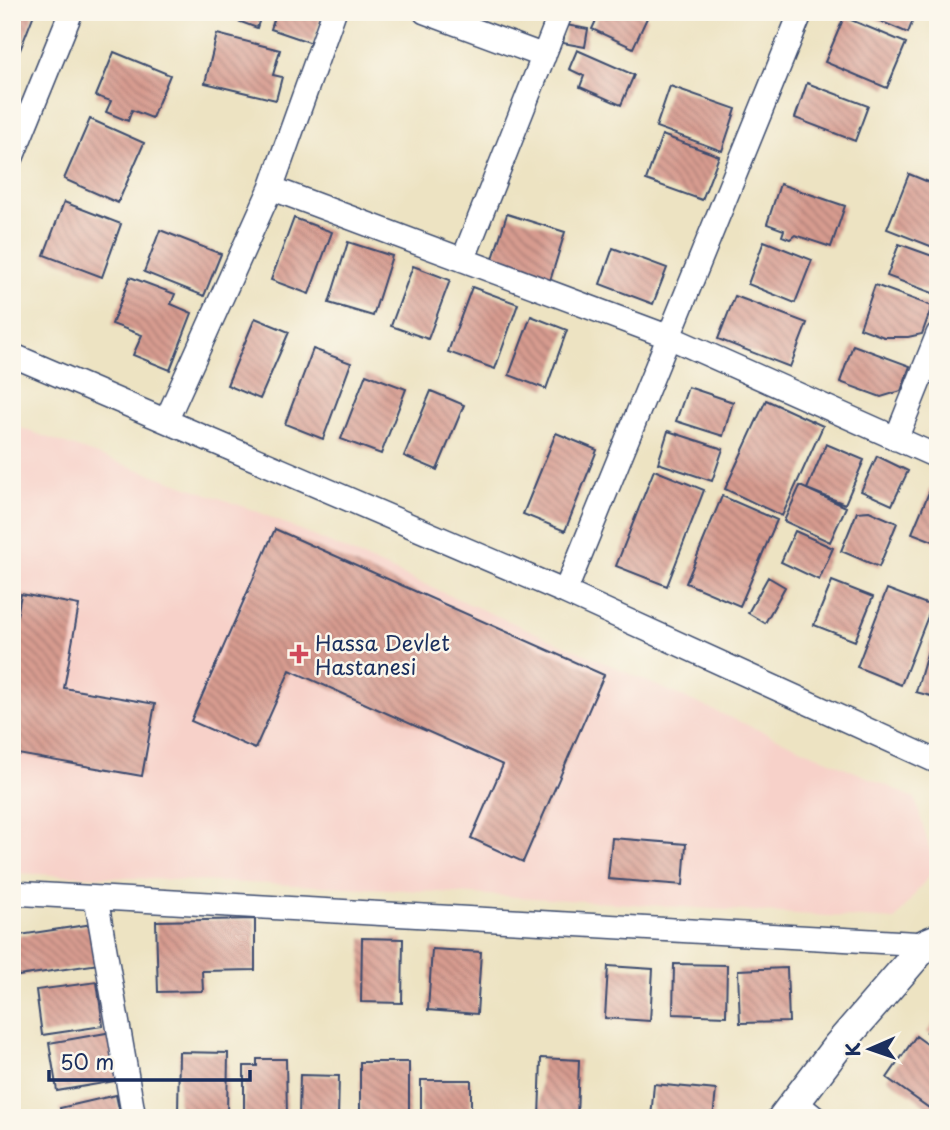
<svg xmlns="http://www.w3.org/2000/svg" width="950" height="1130" viewBox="0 0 950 1130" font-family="'Playpen Sans',sans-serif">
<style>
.built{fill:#f7d1c9}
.building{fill:url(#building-back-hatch)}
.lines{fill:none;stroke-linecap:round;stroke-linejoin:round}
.minor-casing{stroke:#3a4a6d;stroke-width:26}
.tertiary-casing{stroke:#3a4a6d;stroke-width:33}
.minor{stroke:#fff;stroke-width:23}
.tertiary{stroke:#fff;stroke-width:30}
.poi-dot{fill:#d1495b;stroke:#fbf7ec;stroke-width:2.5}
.labels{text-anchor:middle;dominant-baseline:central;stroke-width:5;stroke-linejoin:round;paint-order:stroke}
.poi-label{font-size:21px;fill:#1b2f5e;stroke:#fbf7ec;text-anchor:start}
</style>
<defs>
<pattern id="building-back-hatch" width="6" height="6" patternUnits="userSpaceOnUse" patternTransform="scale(1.75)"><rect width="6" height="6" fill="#d79b8f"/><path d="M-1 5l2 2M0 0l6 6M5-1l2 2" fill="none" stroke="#ae7f78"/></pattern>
</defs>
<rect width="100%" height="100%" fill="#fbf7ec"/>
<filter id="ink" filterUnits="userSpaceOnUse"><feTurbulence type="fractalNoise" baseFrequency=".0143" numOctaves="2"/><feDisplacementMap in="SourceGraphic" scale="14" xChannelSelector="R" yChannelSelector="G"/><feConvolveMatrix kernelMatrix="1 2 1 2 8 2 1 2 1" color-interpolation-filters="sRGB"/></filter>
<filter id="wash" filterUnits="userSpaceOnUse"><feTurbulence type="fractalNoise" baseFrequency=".00686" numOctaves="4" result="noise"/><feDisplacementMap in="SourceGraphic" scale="28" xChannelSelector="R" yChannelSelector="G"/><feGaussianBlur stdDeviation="1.57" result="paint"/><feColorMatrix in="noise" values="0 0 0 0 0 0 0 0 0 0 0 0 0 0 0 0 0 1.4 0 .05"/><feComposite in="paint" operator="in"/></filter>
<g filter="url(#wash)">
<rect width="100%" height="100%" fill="#ede3c2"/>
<path class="built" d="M12,425L256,511L915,798L935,868L895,920L388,889L12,873Z"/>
<g id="blocks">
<path class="building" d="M12,12L34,14L20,50L12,48Z
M214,12H262L257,28Z
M323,12L312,43L271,29L276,14L271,12Z
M600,12H635L647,18L633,48L592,29Z
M859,12H916L908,33Z
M844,17L906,43L887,88L825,62Z
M566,25L588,29L585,47L563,43Z
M217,34L280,50L273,75L282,77L276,100L205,83Z
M577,50L634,75L621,105L580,87L584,76L569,69Z
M114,52L170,75L152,118L132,110L128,121L106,112L111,101L96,96Z
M807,83L868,106L855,141L795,118Z
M670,86L736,109L722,151L656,127Z
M90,119L144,143L118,203L64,179Z
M662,135L719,156L702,200L646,180Z
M909,174L938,186V249L887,229Z
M780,184L845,206L831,247L795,235L790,239L782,236L784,230L767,224Z
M64,202L121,224L102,277L44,255Z
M507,214L565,232L550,281L492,262Z
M294,218L332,232L309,294L271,280Z
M160,230L221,254L204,296L144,272Z
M764,241L812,260L795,303L748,284Z
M348,242L392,256L373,316L329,303Z
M899,244L938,258V295L887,276Z
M613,248L667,268L653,304L600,284Z
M413,266L450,280L428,339L391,326Z
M130,277L175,294L171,304L192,313L170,370L133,355L142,335L112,324Z
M875,285L932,306L922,334L908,337H884L860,328Z
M472,287L518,304L495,369L448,352Z
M735,296L807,323L790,367L718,339Z
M531,316L567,330L546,389L509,375Z
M255,318L289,332L260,399L227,385Z
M853,345L910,366L901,391L881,397L840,382Z
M313,349L351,363L323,439L285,424Z
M366,374L406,389L381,454L341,439Z
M688,387L733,402L723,436L676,421Z
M431,391L464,405L437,470L404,456Z
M766,400L823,426L782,516L725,489Z
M668,431L723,449L712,481L658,463Z
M556,433L597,450L565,531L523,514Z
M826,444L864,460L845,504L807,489Z
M877,456L908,471L892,505L861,491Z
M654,470L704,490L667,586L616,566Z
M935,478L938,479V543L912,533Z
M800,486L846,507L830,542L784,521Z
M722,496L777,520L740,606L686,583Z
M869,511L897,523L879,567L841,551L857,512Z
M275,529L604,675L523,862L471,838L503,765L290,670L255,749L191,721Z
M795,531L833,548L819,580L781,562Z
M768,577L785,587L765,623L748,613Z
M832,581L873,597L855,641L814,625Z
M887,589L932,606L901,685L857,667Z
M21,594L79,605L64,688L155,704L142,776L12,753V644Z
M931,640L938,642V698L916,692Z
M612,838L686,844L683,885L608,879Z
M255,919V970L202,971L203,991L158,992L156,921Z
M93,924L99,964L18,976L13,936Z
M362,938L403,939L402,1003L361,1002Z
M432,949L481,952L477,1014L428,1010Z
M674,964L727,965L726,1016L673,1014Z
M608,966L653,969L650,1021L605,1018Z
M787,968L789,1022L740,1023L738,970Z
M97,982L103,1026L42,1035L36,990Z
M938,1017V1040L927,1032Z
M112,1032L121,1080L57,1091L49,1043Z
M916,1036L938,1052V1101L932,1110L887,1078Z
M179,1052L228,1053L227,1115L178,1114Z
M541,1058L579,1060L577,1118H539Z
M257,1059H286L287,1118L244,1116V1066H257Z
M360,1062H409V1118H360Z
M300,1075L339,1076L338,1118H299Z
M421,1080H471V1118H421Z
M654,1084L716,1090L713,1118H651Z
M116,1095L121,1118H62L60,1108Z"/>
</g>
</g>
<g filter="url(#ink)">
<use href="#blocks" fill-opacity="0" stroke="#3a4a6d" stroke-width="2"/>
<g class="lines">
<defs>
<path id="minor" d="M425,12L544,56
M12,157L71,12
M271,188L669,337L938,457
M463,260L561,12
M12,355L565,592L938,762
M166,421L271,188L334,12
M896,439L938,334
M565,592L801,12
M12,893L926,944
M96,898L134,1118
M795,1102L815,1118"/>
<path id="tertiary" d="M783,1118L837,1047L926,944L938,939"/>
</defs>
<use href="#minor" class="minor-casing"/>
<use href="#tertiary" class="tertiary-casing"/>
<use href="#minor" class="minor"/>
<use href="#tertiary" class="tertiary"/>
</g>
</g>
<path class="poi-dot" d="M295.5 643.5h7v7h7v7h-7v7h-7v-7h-7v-7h7z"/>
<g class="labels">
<g class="poi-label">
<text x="315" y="642">Hassa Devlet<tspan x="315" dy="24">Hastanesi</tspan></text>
</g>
</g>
<rect width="950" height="1130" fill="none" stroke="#fbf7ec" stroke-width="42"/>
<g transform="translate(870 1049) rotate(268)" stroke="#fbf7ec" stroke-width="5" paint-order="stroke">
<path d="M0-5L12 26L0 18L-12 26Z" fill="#1b2f5e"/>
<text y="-10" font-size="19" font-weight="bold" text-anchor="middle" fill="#1b2f5e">K</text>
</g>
<path d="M49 1070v10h201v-10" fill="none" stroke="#1b2f5e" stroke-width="3.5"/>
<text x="60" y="1070" font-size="21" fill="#1b2f5e" stroke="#fbf7ec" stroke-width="5" paint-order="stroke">50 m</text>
</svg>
